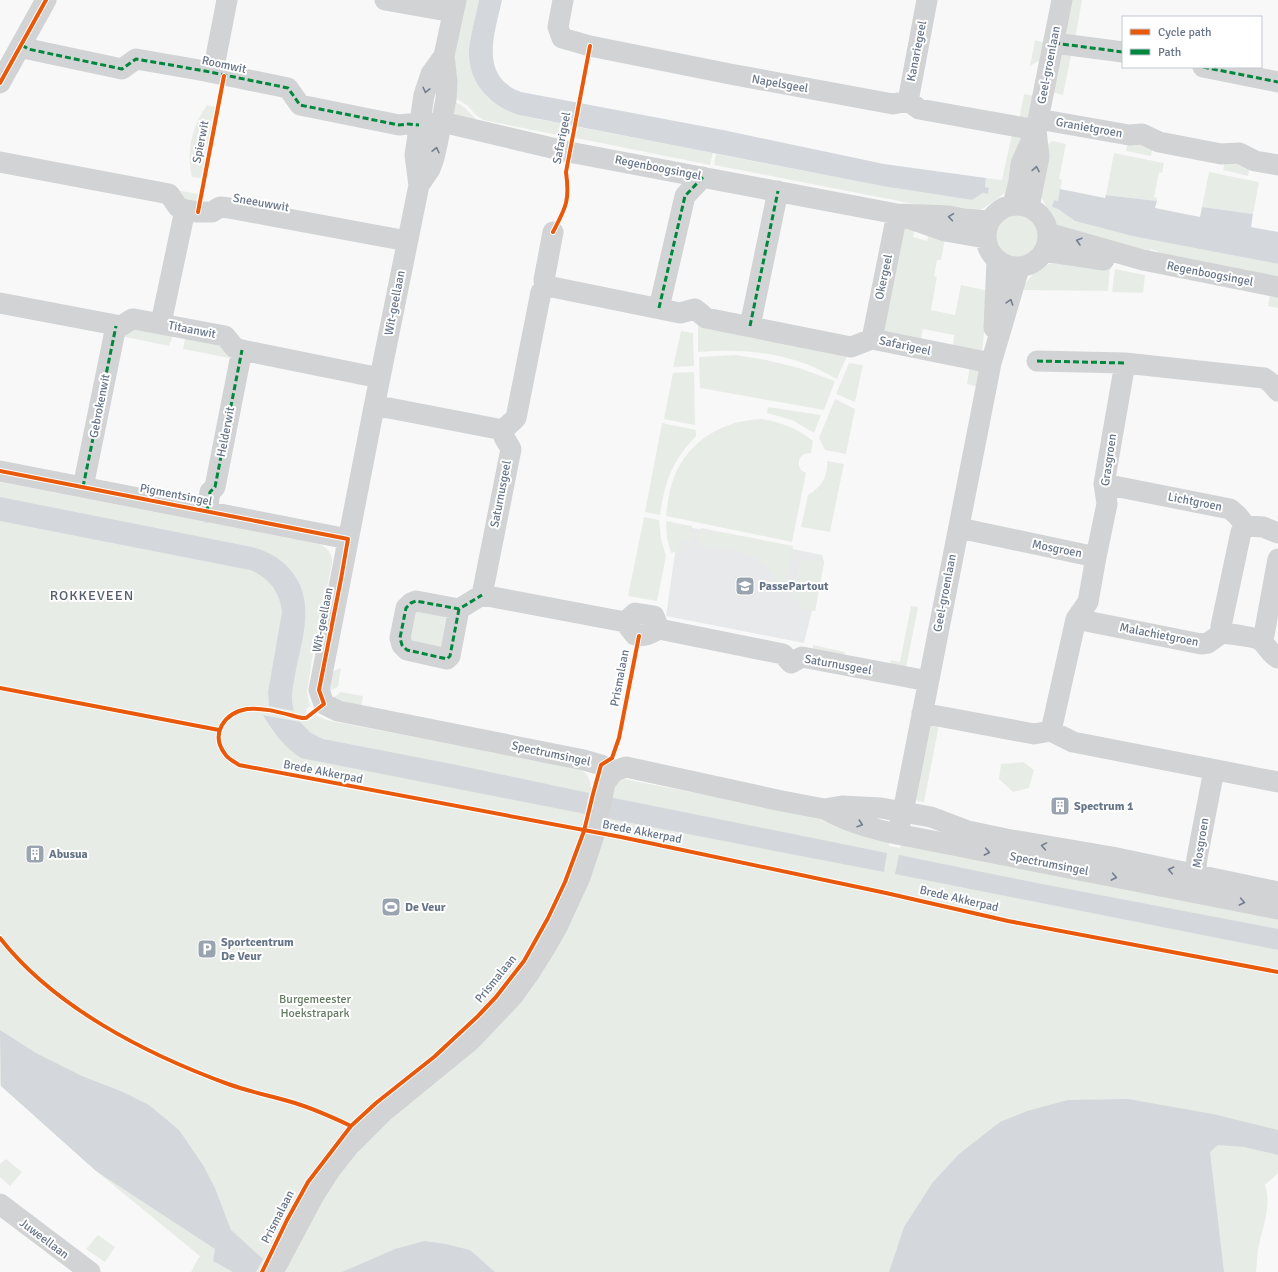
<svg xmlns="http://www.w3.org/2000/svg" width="1278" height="1272" viewBox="0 0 1278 1272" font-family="Signika,sans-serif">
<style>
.built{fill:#e8e9ea}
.green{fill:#e8ece6}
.water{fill:#d4d8dd}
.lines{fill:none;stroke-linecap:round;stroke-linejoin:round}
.minor{stroke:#d2d3d4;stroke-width:21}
.quiet{stroke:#00873e;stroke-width:3;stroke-dasharray:6 3;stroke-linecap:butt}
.cycleway-casing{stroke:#fff;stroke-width:6}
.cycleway{stroke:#e8590c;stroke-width:4}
.oneway{stroke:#727e90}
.labels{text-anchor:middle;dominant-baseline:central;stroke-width:4;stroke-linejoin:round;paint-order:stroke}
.street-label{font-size:12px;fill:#677589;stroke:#fff}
.poi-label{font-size:12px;font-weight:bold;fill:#677589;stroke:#fff;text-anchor:start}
.park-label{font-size:12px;fill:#647a62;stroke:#fff}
.quarter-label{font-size:14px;letter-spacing:1px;fill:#555f6e;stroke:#fff}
</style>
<rect width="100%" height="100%" fill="#f8f8f8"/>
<path class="built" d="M679,525L822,555L824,562L815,611H812L804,643L666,616Z"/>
<path class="green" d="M466,0H479C476,16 471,32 469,49C468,60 471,71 476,81C494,117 535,118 570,125L567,137L483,120L476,115L467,105L455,98L454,59Z
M1070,0H1082L1075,39L1063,37Z
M1035,40L1045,43L1042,59L1030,66Z
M1060,54L1071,56L1063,95L1051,92Z
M1024,94L1035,96L1029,122L1019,120Z
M456,102L465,108L478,121L457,116L454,113Z
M207,105L215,107L201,178L192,177C186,151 192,126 207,105Z
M578,127L713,153L710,165L576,138Z
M1012,134L1020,136L1022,140L1005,193L984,208L976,211L914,204L714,165L716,154L882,186L972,200L983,193L988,194L989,188L985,187L986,178L1002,180Z
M1052,141L1066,144L1059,179L1062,180L1058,202L1053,207L1058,209L1075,221L1132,236L1278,264V277L1158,253V251L1150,249V251L1058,227L1055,223L1041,197L1046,146Z
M1128,141L1153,147L1151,156L1126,151Z
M1114,153L1164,163L1162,173L1159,172L1154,197L1157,198V201L1106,195Z
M1225,160L1250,166L1248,176L1223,170Z
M1209,172L1259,182L1253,214L1202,207Z
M176,190L198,194L196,202L181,201Z
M993 237a23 23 0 1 1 46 0a23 23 0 1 1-46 0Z
M904,226L915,229L913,237L927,241L929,233L945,238L941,260H937L934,276L937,277L931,310L955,315L961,285L989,291L982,351L953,346L954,335L923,329L921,339L883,332Z
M1056,262L1110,268L1108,291L1022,290C1027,277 1042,265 1056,262Z
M1115,269L1145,275L1143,293L1112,292Z
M1270,294L1278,296V308L1268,306Z
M135,325L173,332L171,342H170L169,346L121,336Z
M698,326L847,356L837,379C827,374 817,368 806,364C771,351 735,349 698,352Z
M681,331L693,333L694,366L673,367Z
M186,335L223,342L230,353L229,358L183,349Z
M736,355L766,360L799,368L835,381L824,410L700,388L699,357Z
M849,363L863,365L855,402L836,394Z
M970,366L982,369L979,387L967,384Z
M694,372L695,425L664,419L673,373Z
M835,399L855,409L846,454L825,450L819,438Z
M768,407L821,415L814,433L792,420L767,413Z
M762,419C782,423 798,428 813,441L811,453C800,453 796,461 801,470L806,473L792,542L666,516C668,503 669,489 674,477C689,440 724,420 762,419Z
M662,423L696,430V436C672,461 665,481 660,515L645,512Z
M827,461L844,464L830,532L801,527L808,495C821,487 828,477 827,461Z
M0,482L319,544C328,548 333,554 332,564L312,659L307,692L310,706L306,709L308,721L316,715L326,720L580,769C588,773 590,780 591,788L610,792L619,779H624L823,818L890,839L889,846L900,848L901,842L1278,918V1173L1265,1185C1272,1207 1262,1228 1258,1250C1257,1257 1257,1265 1256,1272H191L199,1257H201L96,1171L0,1085Z
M644,517L659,520L661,539L666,556L657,601L628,596Z
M666,521L692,526L691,532L693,533L691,540H685L679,544V551L671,553L667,538Z
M701,528L793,546L783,593C771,560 740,543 706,548L705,545L698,547L700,540L694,535L695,534H699Z
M801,558L824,562L815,611L799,608L801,601L792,599Z
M911,606L918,607L906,668L890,664L891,660L900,662Z
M414,610L449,615L443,648L409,642Z
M813,645L845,652L844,656L813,650Z
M340,668H341L338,687L330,691L329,687L330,673Z
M341,692L363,696L361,707L338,700L334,697Z
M927,722L939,725L924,802L917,801L915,794Z
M1023,762L1034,770L1029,788L1013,792L999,779L1001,764Z
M6,1159L22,1172L10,1186L0,1177V1164Z
M98,1235L115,1247L105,1262L86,1249Z"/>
<path class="water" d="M479,0H502C495,33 478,76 521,92L723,130L884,164L986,178L985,187L989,188L988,194L983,193L972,200L882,186L519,115C489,106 467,81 469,49C471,32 476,16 479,0Z
M1060,189L1105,198L1106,195L1157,201L1155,208L1200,217L1202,207L1253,214L1251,227L1278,232V264L1132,236L1075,221L1058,209L1052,207L1054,200L1058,201Z
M0,497L252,547C270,552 284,560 295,576C315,606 301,642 295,675C293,687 290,698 294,711L269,706L268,692L282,612C280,592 269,577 250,570L0,521Z
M263,715L300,722L311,733L323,739L457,765L589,793L585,814L301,758C285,748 273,732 263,715Z
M609,797L887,853L884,872L605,818Z
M899,855L1042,884L1278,929V950L895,874Z
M0,1030L36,1053L82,1076L123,1092L149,1105L179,1130L203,1165L215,1188L231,1230L263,1259L256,1272H233L213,1261L215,1249L96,1171L1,1086Z
M1128,1099L1213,1114L1278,1130V1155L1244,1147L1218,1145L1210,1152L1224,1272H889L904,1227L933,1182L959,1154L1000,1122L1027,1111L1068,1100Z
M424,1241L446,1244L470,1250L495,1272H342L395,1249Z"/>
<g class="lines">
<path class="minor" d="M385,0L453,12
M563,0L558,27L562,38L590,46L730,74L893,104L908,101L919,109L1036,130L1062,0
M1054,43L1123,52
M22,45L28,49L122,69L136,59L205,71L288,88L300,105L399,125L408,124L419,125L442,122L569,152L897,214L872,339
M444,56L431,74L424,95L415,155L419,185L374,407L319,690L324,704L338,711L584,760L601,765L614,771L626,767L782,801L824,809L842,806L881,808L931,817L968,831L1006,839L1112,857L1278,892
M1203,67L1278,82
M213,72L227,0
M0,83L46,0
M908,101L927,0
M1038,119L1129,135L1142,134L1159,142L1221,154L1239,153L1255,161L1278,165
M0,162L164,193L169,194L178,207L185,210L198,212H212L220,207L229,208L407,241
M419,185L430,169L434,158L437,145L446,99L447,82L444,56L456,0
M986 236a31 31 0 1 1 62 0a31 31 0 1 1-62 0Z
M1013,205L1019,181L1021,164L1036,130L1039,157L1029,207
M1048,233L1143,260L1278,287
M985,238L945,231L897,214L949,216L963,219L989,221
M1044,251L1104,260
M545,289L544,280L553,232
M0,303L121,326L132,319H134L225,336L235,348L242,350L380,378
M659,308L685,196L703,177
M161,323L185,210
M750,326L778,191
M994,328L997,261
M1037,361L1125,363L1264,378L1271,383L1278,391
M374,407L389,408L503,430L504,437L511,449L482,595
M503,430L516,418L541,292L545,289L552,287L680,313L695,309L706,318L851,347L872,339L991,363
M0,471L348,539
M1104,484L1230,509L1237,515L1246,526
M83,487L116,326
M207,512L210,492L215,487L242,350
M1246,526L1263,527L1278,533
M959,528L1096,557L1088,602L1076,619L1051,731
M1096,557L1107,504L1104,484L1125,363
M459,609L450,656L447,659L407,650L402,645L400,638L406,608L411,603L416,601L459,609L482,595L625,622L635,635C645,637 650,634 659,629L783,654L791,663L802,657L928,681
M1076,619L1201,644L1208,643L1222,633C1230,634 1255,637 1260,640C1267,645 1270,654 1278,658
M625,622L635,613L654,616L659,629
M1222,633L1221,626L1241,532L1246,526
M1260,640L1264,635L1278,559
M922,713L1034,734L1051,731L1073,742L1278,782
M825,809C847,822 872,829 897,834L1278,909
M897,834L903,812L991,363L1019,268
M1194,888L1197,858L1214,770
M0,1204L90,1272
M273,1272L314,1195L330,1170L349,1146L383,1112L471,1040L512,997L530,972L545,948L557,927L580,877L595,832L605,783L614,771"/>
<path class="quiet" d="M1054,43L1123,52
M22,45L28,49L122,69L136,59L205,71L288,88L300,105L399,125L408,124L419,125
M1203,67L1278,82
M659,308L685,196L703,177
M750,326L778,191
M1037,361L1125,363
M83,487L116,326
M207,512L210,492L215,487L242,350
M459,609L450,656L447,659L407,650L402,645L400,638L406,608L411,603L416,601L459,609L482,595"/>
<defs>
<path id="cycleway" d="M0,83L46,0
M198,212L224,76
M553,232C566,207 570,201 566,172L590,46
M0,471L348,539L341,579L319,690L324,704L306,718H302C285,714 265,707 247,709C224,713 210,734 225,754C228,759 235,762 239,765L621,837L886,893L1008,921L1278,972
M0,688L219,730
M0,938C54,1007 146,1054 228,1084C250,1092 272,1096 295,1103C314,1109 332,1117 351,1126
M262,1272L287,1220L308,1182L351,1126L376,1103L434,1057L478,1016L496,997L524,961L548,918L565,882L584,831L593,794L601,765L612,758L619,738L639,636"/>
</defs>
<use href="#cycleway" class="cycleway-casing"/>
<use href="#cycleway" class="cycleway"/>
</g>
<defs><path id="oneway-chevron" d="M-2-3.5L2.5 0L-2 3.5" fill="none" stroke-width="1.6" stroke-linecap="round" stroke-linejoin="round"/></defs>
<g class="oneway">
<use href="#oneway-chevron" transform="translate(426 90) rotate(104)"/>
<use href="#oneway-chevron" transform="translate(436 150) rotate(-77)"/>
<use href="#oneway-chevron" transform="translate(1036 169) rotate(-80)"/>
<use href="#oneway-chevron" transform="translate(951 217) rotate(-172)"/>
<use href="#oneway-chevron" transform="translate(1079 241) rotate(-164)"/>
<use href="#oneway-chevron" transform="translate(1010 302) rotate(-72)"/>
<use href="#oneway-chevron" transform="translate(860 824) rotate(18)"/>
<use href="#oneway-chevron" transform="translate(1044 846) rotate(-170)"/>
<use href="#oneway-chevron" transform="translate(987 852) rotate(11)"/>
<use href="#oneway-chevron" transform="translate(1171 870) rotate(-168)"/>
<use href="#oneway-chevron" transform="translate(1114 877) rotate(11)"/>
<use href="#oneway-chevron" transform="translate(1242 902) rotate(11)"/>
</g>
<defs>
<symbol id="school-square" viewBox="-11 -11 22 22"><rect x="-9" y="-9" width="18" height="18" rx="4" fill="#9aa3b0" stroke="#fff"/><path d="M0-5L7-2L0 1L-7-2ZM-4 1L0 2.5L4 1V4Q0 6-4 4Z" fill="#fff"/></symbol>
<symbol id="building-square" viewBox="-11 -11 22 22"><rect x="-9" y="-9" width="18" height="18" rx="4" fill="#9aa3b0" stroke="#fff"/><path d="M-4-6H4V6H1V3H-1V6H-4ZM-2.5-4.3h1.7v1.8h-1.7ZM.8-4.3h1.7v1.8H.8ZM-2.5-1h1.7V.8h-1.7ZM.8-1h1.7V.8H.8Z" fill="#fff"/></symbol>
<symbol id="stadium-square" viewBox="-11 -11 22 22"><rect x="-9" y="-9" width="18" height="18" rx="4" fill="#9aa3b0" stroke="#fff"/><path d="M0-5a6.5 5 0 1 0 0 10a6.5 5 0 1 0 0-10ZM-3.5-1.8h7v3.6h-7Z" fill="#fff"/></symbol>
<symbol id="parking-square" viewBox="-11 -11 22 22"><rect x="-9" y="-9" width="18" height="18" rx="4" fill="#9aa3b0" stroke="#fff"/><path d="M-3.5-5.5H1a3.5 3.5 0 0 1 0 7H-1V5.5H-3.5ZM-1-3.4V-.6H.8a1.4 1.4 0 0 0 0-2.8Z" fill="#fff"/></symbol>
</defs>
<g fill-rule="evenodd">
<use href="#school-square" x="734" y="575" width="22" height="22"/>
<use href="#building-square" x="1049" y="795" width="22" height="22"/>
<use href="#building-square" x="24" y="843" width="22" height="22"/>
<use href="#stadium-square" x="380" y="896" width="22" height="22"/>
<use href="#parking-square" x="196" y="938" width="22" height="22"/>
</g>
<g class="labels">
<g class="street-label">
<text transform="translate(917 51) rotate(-79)">Kanariegeel</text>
<text transform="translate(224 65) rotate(12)">Roomwit</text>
<text transform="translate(1049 65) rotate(-79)">Geel-groenlaan</text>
<text transform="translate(780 84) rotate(10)">Napelsgeel</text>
<text transform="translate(1089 128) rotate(10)">Granietgroen</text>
<text transform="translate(562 138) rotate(-79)">Safarigeel</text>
<text transform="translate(201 142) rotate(-79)">Spierwit</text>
<text transform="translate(658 168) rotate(11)">Regenboogsingel</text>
<text transform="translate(261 203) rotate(10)">Sneeuwwit</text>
<text transform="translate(1210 274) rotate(11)">Regenboogsingel</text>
<text transform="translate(884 277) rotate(-78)">Okergeel</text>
<text transform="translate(395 303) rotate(-79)">Wit-geellaan</text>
<text transform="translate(192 330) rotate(11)">Titaanwit</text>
<text transform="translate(905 346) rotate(12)">Safarigeel</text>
<text transform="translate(100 406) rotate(-79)">Gebrokenwit</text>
<text transform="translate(226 432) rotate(-79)">Helderwit</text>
<text transform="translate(1109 460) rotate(-82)">Grasgroen</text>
<text transform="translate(501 494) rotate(-79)">Saturnusgeel</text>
<text transform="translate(176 495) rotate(11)">Pigmentsingel</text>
<text transform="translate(1195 502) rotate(11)">Lichtgroen</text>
<text transform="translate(1057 549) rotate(11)">Mosgroen</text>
<text transform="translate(945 593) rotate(-79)">Geel-groenlaan</text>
<text transform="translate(323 620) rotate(-79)">Wit-geellaan</text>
<text transform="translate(1159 635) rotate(11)">Malachietgroen</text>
<text transform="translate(838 665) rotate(10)">Saturnusgeel</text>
<text transform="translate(620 678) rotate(-79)">Prismalaan</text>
<text transform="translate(551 754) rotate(12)">Spectrumsingel</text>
<text transform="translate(323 772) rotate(11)">Brede Akkerpad</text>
<text transform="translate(642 832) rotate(11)">Brede Akkerpad</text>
<text transform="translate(1201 843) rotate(-81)">Mosgroen</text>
<text transform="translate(1049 864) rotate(11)">Spectrumsingel</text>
<text transform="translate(959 899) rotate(13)">Brede Akkerpad</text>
<text transform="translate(496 979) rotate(-51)">Prismalaan</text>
<text transform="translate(278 1217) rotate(-63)">Prismalaan</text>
<text transform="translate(44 1239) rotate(37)">Juweellaan</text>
</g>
<g class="poi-label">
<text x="759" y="586">PassePartout</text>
<text x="1074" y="806">Spectrum 1</text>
<text x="49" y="854">Abusua</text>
<text x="405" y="907">De Veur</text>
<text x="221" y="942">Sportcentrum<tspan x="221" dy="14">De Veur</tspan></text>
</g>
<g class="park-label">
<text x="315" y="999">Burgemeester<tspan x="315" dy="14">Hoekstrapark</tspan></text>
</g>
<g class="quarter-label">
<text x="92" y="595">ROKKEVEEN</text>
</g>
</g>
<rect x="1122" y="16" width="140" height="52" fill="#ffffff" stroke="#c2c8d0"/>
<rect x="1130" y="29" width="20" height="6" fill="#e8590c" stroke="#c2c8d0"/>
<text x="1158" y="36" font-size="12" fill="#677589">Cycle path</text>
<rect x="1130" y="49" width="20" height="6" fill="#00873e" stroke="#c2c8d0"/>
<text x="1158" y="56" font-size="12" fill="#677589">Path</text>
</svg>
